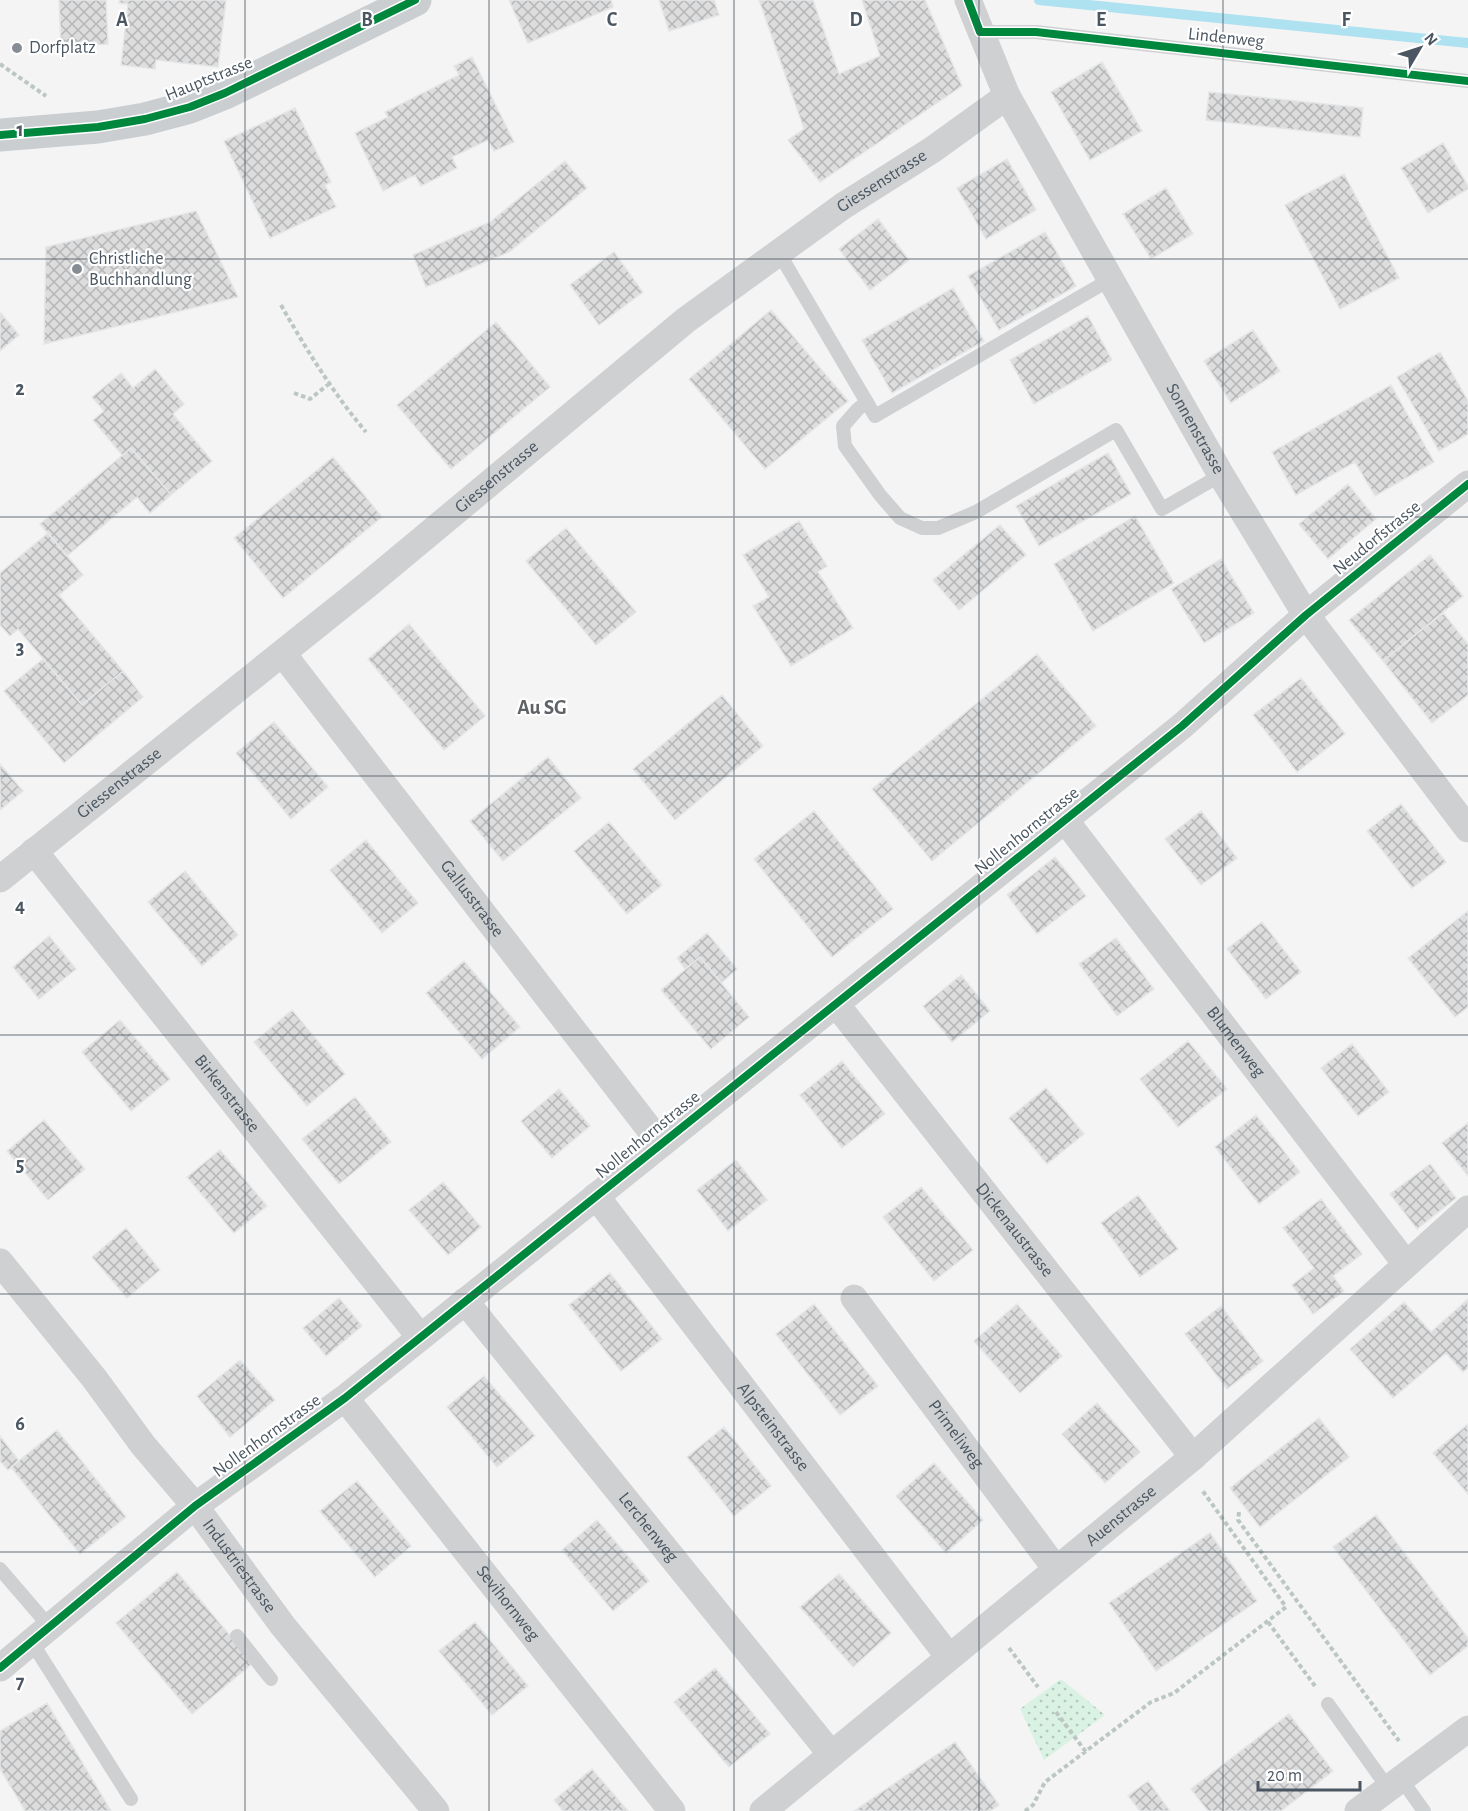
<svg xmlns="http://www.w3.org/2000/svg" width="1468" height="1811" viewBox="0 0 1468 1811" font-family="'Alegreya Sans',sans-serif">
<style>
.green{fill:url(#green-dots)}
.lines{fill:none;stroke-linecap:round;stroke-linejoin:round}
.stream{stroke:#aee2f0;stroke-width:10}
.building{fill:url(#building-cross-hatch);stroke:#e5e6e7;stroke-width:1.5}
.path{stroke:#bcc7c4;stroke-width:4;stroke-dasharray:4.5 3;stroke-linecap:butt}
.service{stroke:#ced0d2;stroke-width:14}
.minor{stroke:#ced0d2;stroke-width:27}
.primary{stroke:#caced1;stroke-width:33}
.cycleway-casing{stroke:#fff;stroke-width:11}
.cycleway{stroke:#00873e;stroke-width:8}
.grid{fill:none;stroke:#4a5661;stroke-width:1.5;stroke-opacity:0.55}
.poi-dot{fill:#868d94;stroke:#fff;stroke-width:2}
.labels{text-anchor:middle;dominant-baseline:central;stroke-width:4.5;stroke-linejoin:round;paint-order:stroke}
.street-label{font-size:18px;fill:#4a5661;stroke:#fff}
.poi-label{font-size:18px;fill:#4a5661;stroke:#fff;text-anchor:start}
.quarter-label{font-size:21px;font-weight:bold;fill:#5f6368;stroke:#fff}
.grid-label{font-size:20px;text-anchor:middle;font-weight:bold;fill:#4a5661;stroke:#fff;stroke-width:4.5;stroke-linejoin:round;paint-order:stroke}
</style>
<defs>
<pattern id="green-dots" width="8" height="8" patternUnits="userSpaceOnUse" patternTransform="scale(1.5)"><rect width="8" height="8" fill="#d9f2e3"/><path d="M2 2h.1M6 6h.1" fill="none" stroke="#b2c7bb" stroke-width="1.8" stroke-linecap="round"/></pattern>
<pattern id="building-cross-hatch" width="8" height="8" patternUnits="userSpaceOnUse" patternTransform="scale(1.5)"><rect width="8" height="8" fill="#ddddde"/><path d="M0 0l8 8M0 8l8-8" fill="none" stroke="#b5b6b7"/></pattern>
</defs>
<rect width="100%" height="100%" fill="#f4f4f4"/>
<path class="green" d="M1061,1679L1105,1715L1044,1760L1020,1709Z"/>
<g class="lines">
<path class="stream" d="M1039,0L1468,43"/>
</g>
<path class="building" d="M59,0H106L108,44L61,47Z
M120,0H226L218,67L156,60L155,69L121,65L128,4L119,3Z
M509,0H611L613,7L528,43Z
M659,0H714L719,15L669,31Z
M759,0H813L839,74L880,56L862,0H925L962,86L820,182L788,140L804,129Z
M472,57L514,142L494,151L488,140L452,157L457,168L421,186L415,175L383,191L355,133L388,117L385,112L459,75L454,66Z
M1102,62L1142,131L1090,160L1051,92Z
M1209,92L1363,108L1360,137L1206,120Z
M295,108L331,182L325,185L336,207L270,238L224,141Z
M1443,143L1468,186V189L1428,213L1401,168Z
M1007,159L1036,210L986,239L957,188Z
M565,161L587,188L509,252L426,287L413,255L490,222Z
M1344,174L1399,278L1340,309L1285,205Z
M1166,188L1193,234L1151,259L1123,214Z
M196,211L238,297L44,344L46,247Z
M878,219L909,260L870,290L839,249Z
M1045,232L1076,286L999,330L968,276Z
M614,252L643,292L599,325L570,285Z
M953,288L984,341L892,393L862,340Z
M771,310L848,401L765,469L689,379Z
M0,312L19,335L0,351Z
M1088,316L1112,360L1034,404L1010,360Z
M496,322L550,387L451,469L397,405Z
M1253,330L1280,371L1231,403L1204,361Z
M1440,352L1468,401V434L1439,451L1397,377Z
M155,369L184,404L173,414L212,461L171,495L131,448L122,455L93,420L104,411L92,397L121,373L133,388Z
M1391,385L1434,462L1375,496L1355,462L1296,495L1272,452Z
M131,448L171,495L150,513L137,497L67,556L40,524Z
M1108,453L1131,494L1039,546L1016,506Z
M333,457L382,517L283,598L234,538Z
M1348,484L1376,519L1328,559L1299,524Z
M1135,516L1174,583L1093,631L1054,564Z
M799,521L827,566L818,572L853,628L791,666L753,606L769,597L743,555Z
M1000,525L1026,555L959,610L933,580Z
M566,528L636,612L596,645L526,561Z
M48,533L83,575L59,595L123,671L82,705L18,629L10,636L0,625V573Z
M1430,555L1463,596L1383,661L1349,620Z
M1221,559L1254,613L1204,643L1171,589Z
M1443,613L1468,644V695L1432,723L1383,661Z
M409,624L485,716L444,750L368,659Z
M1037,654L1096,726L932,861L872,789Z
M43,659L82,705L123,671L143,697L64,763L4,691Z
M1301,678L1345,734L1297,772L1253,715Z
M722,695L763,746L675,820L633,769Z
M274,722L328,787L291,819L236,753Z
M548,757L581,798L503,861L470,821Z
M0,764L23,791L0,810Z
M1401,804L1446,862L1412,888L1367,831Z
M814,811L893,909L832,957L754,859Z
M1201,811L1237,858L1201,885L1165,839Z
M609,822L662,885L627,914L574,851Z
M366,840L418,903L382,933L330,870Z
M1055,857L1086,896L1037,934L1007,895Z
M185,871L238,935L202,966L148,902Z
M1468,911V1007L1455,1017L1408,958Z
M1262,922L1301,972L1266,999L1227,949Z
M707,933L737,969L721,983L700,957L685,969L677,958Z
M49,936L76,969L39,999L13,967Z
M1116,938L1154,989L1117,1016L1079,964Z
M700,957L749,1017L711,1049L661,990Z
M464,961L520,1027L482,1059L426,993Z
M961,975L990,1011L952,1042L923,1006Z
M292,1010L345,1074L307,1106L254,1042Z
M120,1020L170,1079L131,1111L82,1052Z
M1188,1041L1227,1089L1178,1127L1140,1079Z
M1352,1044L1389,1092L1358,1116L1321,1068Z
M842,1061L885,1114L842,1148L800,1095Z
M1046,1088L1084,1134L1047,1164L1009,1118Z
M559,1089L590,1126L552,1158L521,1121Z
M355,1097L391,1142L339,1184L302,1139Z
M1256,1115L1300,1172L1259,1204L1215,1147Z
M44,1120L85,1169L48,1200L7,1151Z
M1468,1123V1176L1442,1143Z
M220,1150L267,1206L234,1233L187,1177Z
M736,1160L767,1200L728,1231L697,1190Z
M1430,1164L1456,1198L1417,1229L1390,1194Z
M443,1182L481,1227L448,1255L409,1210Z
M921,1187L973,1250L934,1281L883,1217Z
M1138,1195L1178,1249L1140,1277L1101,1223Z
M1321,1199L1362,1254L1333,1276L1344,1291L1313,1314L1292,1285L1314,1268L1283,1228Z
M126,1228L160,1270L127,1298L92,1257Z
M610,1273L662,1339L621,1371L569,1305Z
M339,1298L362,1326L326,1356L303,1328Z
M1468,1299V1368L1463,1372L1446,1353L1393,1398L1350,1349L1404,1302L1431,1332Z
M814,1304L878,1386L840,1415L776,1334Z
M1017,1304L1062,1356L1020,1393L974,1341Z
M1221,1306L1263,1361L1227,1389L1185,1334Z
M240,1360L275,1400L230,1437L197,1396Z
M484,1376L535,1436L497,1467L447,1407Z
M1097,1403L1140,1452L1105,1483L1062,1434Z
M1319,1418L1349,1457L1260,1527L1230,1488Z
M1468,1424V1494L1433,1453Z
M724,1427L771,1486L734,1516L687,1457Z
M57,1430L126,1517L80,1554L11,1467Z
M0,1436L19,1461L8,1470L0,1461Z
M934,1463L983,1520L946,1553L896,1496Z
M357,1481L411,1546L375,1577L320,1511Z
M1376,1515L1468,1638V1646L1430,1675L1333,1547Z
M597,1520L649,1581L613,1611L562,1550Z
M1210,1533L1257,1601L1156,1671L1109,1603Z
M177,1572L253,1663L192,1714L116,1623Z
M839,1574L891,1633L853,1667L800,1607Z
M475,1622L528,1686L492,1715L439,1651Z
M715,1668L770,1734L729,1767L674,1702Z
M47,1703L111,1811H25L14,1792L0,1769V1731Z
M1289,1714L1333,1771L1281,1811H1208L1191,1789Z
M955,1742L999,1805L990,1811H854Z
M592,1769L628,1811H563L554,1800Z
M1148,1781L1170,1811H1140L1128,1796Z"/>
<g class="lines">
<path class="path" d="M0,64L46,96
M281,305C306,349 333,393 366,432
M294,393L310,399L330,383
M1239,1512L1238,1520L1399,1741
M1268,1622L1315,1686
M1009,1648L1038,1687
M1056,1712L1086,1752
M1025,1811L1033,1805L1045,1782L1151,1702L1174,1693L1286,1607L1202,1490"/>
<path class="service" d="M980,32H1036L1468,81
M779,253L875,416L1111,279
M867,402L858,409L843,426L845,446L880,495L900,518L922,528H938L976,512L1116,430L1162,509L1221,475
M0,1569L49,1626
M237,1636L271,1679
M31,1641L131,1799
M1328,1704L1388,1788
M1401,1779L1424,1811"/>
<g class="minor">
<path id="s1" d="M968,0L1007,96L1221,475L1306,615L1468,829"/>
<path id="s2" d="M283,654L661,1144"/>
<path id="s3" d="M1065,820L1406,1264"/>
<path id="s4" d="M34,851L420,1337"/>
<path id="s5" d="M0,879L366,586L686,320L843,206L932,150L1007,96"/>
<path id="s6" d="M836,1004L1193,1457"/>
<path id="s7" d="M596,1196L949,1657"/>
<path id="s8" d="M0,1262L94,1378L143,1445L195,1506L283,1626L436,1811"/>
<path id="s9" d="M854,1298L1056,1569"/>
<path id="s10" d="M465,1301L831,1754"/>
<path id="s11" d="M345,1398L672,1811"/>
<path d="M0,1668L195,1506L345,1398L1182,726L1306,615L1468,484"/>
<path id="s12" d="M763,1811L1193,1457L1468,1209"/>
<path d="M1358,1811L1468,1729"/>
</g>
<path class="primary" d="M0,135L98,127L145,119L190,107L225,93L415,0"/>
<defs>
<path id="cycleway" d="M968,0L980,32H1036L1468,81
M0,135L98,127L145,119L190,107L225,93L415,0
M0,1668L195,1506L345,1398L1182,726L1306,615L1468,484"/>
</defs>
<use href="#cycleway" class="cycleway-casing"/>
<use href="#cycleway" class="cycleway"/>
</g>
<path class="grid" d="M245,0V1811M489,0V1811M734,0V1811M979,0V1811M1223,0V1811M0,259H1468M0,517H1468M0,776H1468M0,1035H1468M0,1294H1468M0,1552H1468"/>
<g class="poi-dot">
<circle cx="17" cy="48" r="6"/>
<circle cx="77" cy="269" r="6"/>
</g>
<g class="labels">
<g class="street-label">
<text transform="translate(1226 38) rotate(6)">Lindenweg</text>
<text transform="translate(209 79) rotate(-22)">Hauptstrasse</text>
<text stroke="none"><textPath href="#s5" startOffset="1125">Giessenstrasse</textPath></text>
<text stroke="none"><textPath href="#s1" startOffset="486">Sonnenstrasse</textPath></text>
<text stroke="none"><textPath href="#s5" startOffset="639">Giessenstrasse</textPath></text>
<text transform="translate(1377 538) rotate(-39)">Neudorfstrasse</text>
<text stroke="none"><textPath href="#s5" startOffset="153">Giessenstrasse</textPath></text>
<text transform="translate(1027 831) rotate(-39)">Nollenhornstrasse</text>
<text stroke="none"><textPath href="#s2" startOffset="309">Gallusstrasse</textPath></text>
<text stroke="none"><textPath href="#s3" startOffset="280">Blumenweg</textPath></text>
<text stroke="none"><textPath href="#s4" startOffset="310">Birkenstrasse</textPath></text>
<text transform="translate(648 1135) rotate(-39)">Nollenhornstrasse</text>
<text stroke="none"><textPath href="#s6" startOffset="288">Dickenaustrasse</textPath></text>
<text stroke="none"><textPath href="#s7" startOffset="291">Alpsteinstrasse</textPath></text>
<text stroke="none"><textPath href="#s9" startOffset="170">Primeliweg</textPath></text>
<text transform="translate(267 1436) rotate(-36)">Nollenhornstrasse</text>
<text stroke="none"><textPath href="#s12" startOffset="464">Auenstrasse</textPath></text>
<text stroke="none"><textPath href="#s10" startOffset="291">Lerchenweg</textPath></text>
<text stroke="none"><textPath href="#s8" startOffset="387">Industriestrasse</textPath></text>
<text stroke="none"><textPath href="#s11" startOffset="262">Sevihornweg</textPath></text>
</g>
<g class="poi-label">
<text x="29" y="48">Dorfplatz</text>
<text x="89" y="259">Christliche<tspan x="89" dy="21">Buchhandlung</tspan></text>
</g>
<g class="quarter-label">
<text x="542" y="707">Au SG</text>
</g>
</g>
<g class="grid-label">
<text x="122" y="26">A</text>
<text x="367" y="26">B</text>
<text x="612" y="26">C</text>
<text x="856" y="26">D</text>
<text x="1101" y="26">E</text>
<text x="1346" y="26">F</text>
<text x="20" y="136">1</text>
<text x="20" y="395">2</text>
<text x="20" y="654">3</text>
<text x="20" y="912">4</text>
<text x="20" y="1171">5</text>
<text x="20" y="1430">6</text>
<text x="20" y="1688">7</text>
</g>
<g transform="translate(1420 48) rotate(51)" stroke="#ffffff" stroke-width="4.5" paint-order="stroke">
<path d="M0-4.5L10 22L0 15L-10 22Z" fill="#4a5661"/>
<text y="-9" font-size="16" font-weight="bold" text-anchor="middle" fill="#4a5661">N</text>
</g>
<path d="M1258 1781v9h102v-9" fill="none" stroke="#4a5661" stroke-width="3"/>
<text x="1267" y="1781" font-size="18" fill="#4a5661" stroke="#ffffff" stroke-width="4.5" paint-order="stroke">20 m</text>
</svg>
